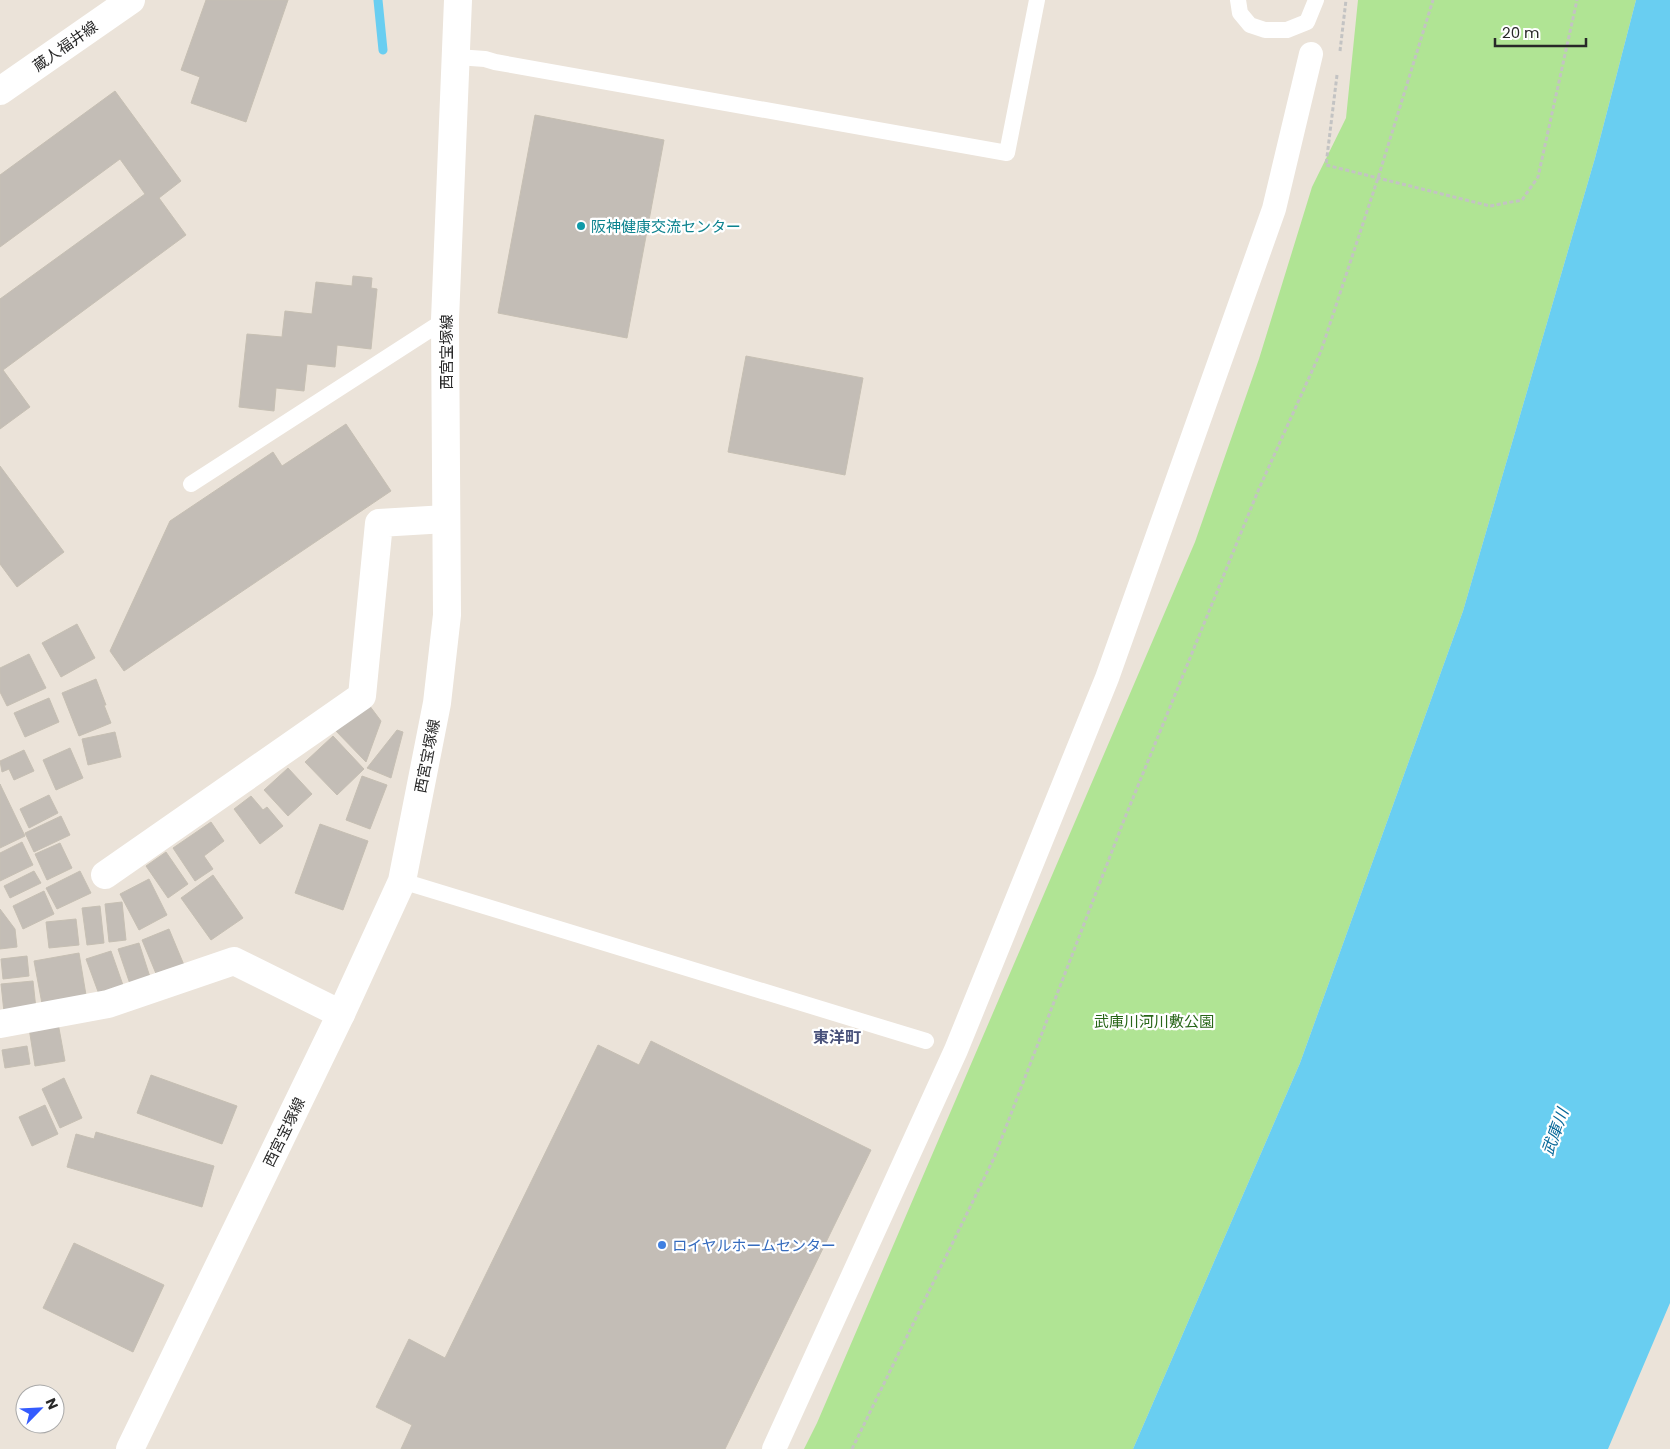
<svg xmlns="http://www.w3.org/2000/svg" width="1670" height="1449" viewBox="0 0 1670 1449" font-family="Poppins,'Noto Sans JP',sans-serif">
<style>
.green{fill:#b0e494}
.water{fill:#69cef1}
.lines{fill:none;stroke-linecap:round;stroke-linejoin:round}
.stream{stroke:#69cef1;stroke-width:9}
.building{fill:#c3bdb6;stroke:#c6bfb3}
.path{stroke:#c3c3c3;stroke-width:3;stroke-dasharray:4 2.5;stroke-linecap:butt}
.service{stroke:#fff;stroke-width:16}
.pedestrian{stroke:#fff;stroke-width:24}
.minor{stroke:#fff;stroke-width:28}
.secondary{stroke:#fff;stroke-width:28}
.culture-dot{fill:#0f9aa8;stroke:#fff;stroke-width:2}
.shop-dot{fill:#3f7fe0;stroke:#fff;stroke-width:2}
.labels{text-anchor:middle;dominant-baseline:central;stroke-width:4.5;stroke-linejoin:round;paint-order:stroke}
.street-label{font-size:15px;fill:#282828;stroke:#fff}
.culture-label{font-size:15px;fill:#0d838f;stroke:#fff;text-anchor:start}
.park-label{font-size:15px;fill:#286618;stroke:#fff}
.shop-label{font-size:15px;fill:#366cbe;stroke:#fff;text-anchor:start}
.neighbourhood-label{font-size:16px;font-weight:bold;fill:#48517a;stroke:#fff}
.water-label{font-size:16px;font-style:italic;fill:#0a6a9a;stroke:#fff}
</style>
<rect width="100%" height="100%" fill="#ebe3d9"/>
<path class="green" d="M1358,0H1636L1595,158L1463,611L1300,1063L1133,1449H804L817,1423L1195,542L1259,359L1312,187L1346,118Z"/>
<path class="water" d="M1636,0H1670V1303L1608,1449H1133L1300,1063L1463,611L1595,158Z"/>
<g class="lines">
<path class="stream" d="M378,0L383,50"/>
</g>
<path class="building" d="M206,0H288L246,122L191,103L200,77L181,70Z
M115,91L181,181L159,198L186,235L3,370L30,407L0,429V299L145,194L120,159L0,247V175Z
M535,115L664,140L627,338L498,313Z
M353,276L372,278L371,288L377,289L371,349L337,345L335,367L307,364L304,391L276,388L274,411L239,407L247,334L282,337L285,311L312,314L316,282L352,286Z
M746,356L863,378L845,475L728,452Z
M346,424L391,491L124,671L110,651L170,521L273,452L282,466Z
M0,466L64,552L17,587L0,564Z
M77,624L95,658L61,677L42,643Z
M29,654L46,688L7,706L0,692V668Z
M96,679L106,705H104L111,723L79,736L62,693Z
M49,698L59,722L25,737L14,713Z
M369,705L381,721L366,762L334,729Z
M397,730L403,732L391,778L367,768Z
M115,732L121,757L88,765L82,739Z
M333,736L364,769L337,795L305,762Z
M70,748L83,778L56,790L43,760Z
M24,750L34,771L14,780L9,769L2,772L0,761Z
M288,768L312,794L288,816L264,790Z
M362,776L387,785L370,829L346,820Z
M0,784L25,836L0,848Z
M49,795L58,813L29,828L20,809Z
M251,796L263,810L267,807L283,826L260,844L234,809Z
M61,816L70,835L34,852L25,833Z
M211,822L224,841L204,856L213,869L195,881L173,848Z
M320,824L368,841L343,910L295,893Z
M22,842L33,865L0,881V853Z
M60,843L72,868L47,880L35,854Z
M166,852L188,884L168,898L146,866Z
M34,871L41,883L10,898L4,886Z
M80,871L91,893L57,909L46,888Z
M213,875L243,918L211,940L181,898Z
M149,879L167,915L139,930L120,894Z
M44,891L54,914L23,929L13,906Z
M122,902L126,940L109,942L105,904Z
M100,906L104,943L87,945L82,908Z
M0,909L15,929L17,947L0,949Z
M76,919L79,945L49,948L46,922Z
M169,929L184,965L157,976L142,940Z
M139,943L150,977L130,984L118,949Z
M111,951L124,988L100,997L86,959Z
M79,953L87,1001L43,1009L34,961Z
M27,956L29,976L3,979L1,959Z
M33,981L36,1009L4,1012L1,984Z
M58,1023L65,1061L35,1066L29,1028Z
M651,1041L871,1150L725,1449H401L412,1425L376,1407L409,1339L445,1358L598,1045L639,1065Z
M27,1046L30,1064L5,1068L2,1050Z
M151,1075L237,1106L222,1144L137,1113Z
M64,1078L82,1118L60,1128L42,1089Z
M45,1105L58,1134L32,1146L19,1117Z
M96,1132L214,1166L202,1207L67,1167L76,1134L94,1139Z
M74,1243L164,1285L133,1352L43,1308Z"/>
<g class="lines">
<path class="path" d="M1340,51L1346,0
M1337,75L1326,165L1490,206L1522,200L1538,177L1577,0
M852,1449L994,1158L1124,820L1258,491L1321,351L1378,178L1433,0"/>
<path class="service" d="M1238,0L1240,13L1250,25L1265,30H1287L1307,22L1316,0
M457,57L485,59L495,62L1007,153L1037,0
M191,484L445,320
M402,881L926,1041"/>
<path class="pedestrian" d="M774,1449L956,1050L1107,678L1274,209L1311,54"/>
<path class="minor" d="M0,91L131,0
M105,875L362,696L379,523L446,519
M0,1024L108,1004L234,961L341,1014"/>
<path class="secondary" d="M130,1449L341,1014L402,881L437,703L447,615L445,320L458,0"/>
</g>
<circle class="culture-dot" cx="581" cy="226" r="5"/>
<circle class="shop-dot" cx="662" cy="1245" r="5"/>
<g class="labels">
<g class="street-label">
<text transform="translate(65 46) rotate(-35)">蔵人福井線</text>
<text transform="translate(446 352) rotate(-90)">西宮宝塚線</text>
<text transform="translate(427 756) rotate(-79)">西宮宝塚線</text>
<text transform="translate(284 1132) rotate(-64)">西宮宝塚線</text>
</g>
<g class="culture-label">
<text x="591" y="226">阪神健康交流センター</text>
</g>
<g class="park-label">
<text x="1154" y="1021">武庫川河川敷公園</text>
</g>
<g class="shop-label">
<text x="672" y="1245">ロイヤルホームセンター</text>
</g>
<g class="neighbourhood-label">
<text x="837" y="1037">東洋町</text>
</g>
<g class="water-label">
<text transform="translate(1555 1132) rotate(-70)">武庫川</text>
</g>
</g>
<g transform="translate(40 1409) rotate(66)"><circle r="24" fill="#ffffff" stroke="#a9a9a9"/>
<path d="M0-4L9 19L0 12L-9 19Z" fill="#345bfe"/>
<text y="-8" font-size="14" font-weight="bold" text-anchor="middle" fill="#282828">N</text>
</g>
<path d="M1495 38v8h91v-8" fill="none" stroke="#282828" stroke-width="2.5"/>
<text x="1502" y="38" font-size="15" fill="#282828" stroke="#ffffff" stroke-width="4" paint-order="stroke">20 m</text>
</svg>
